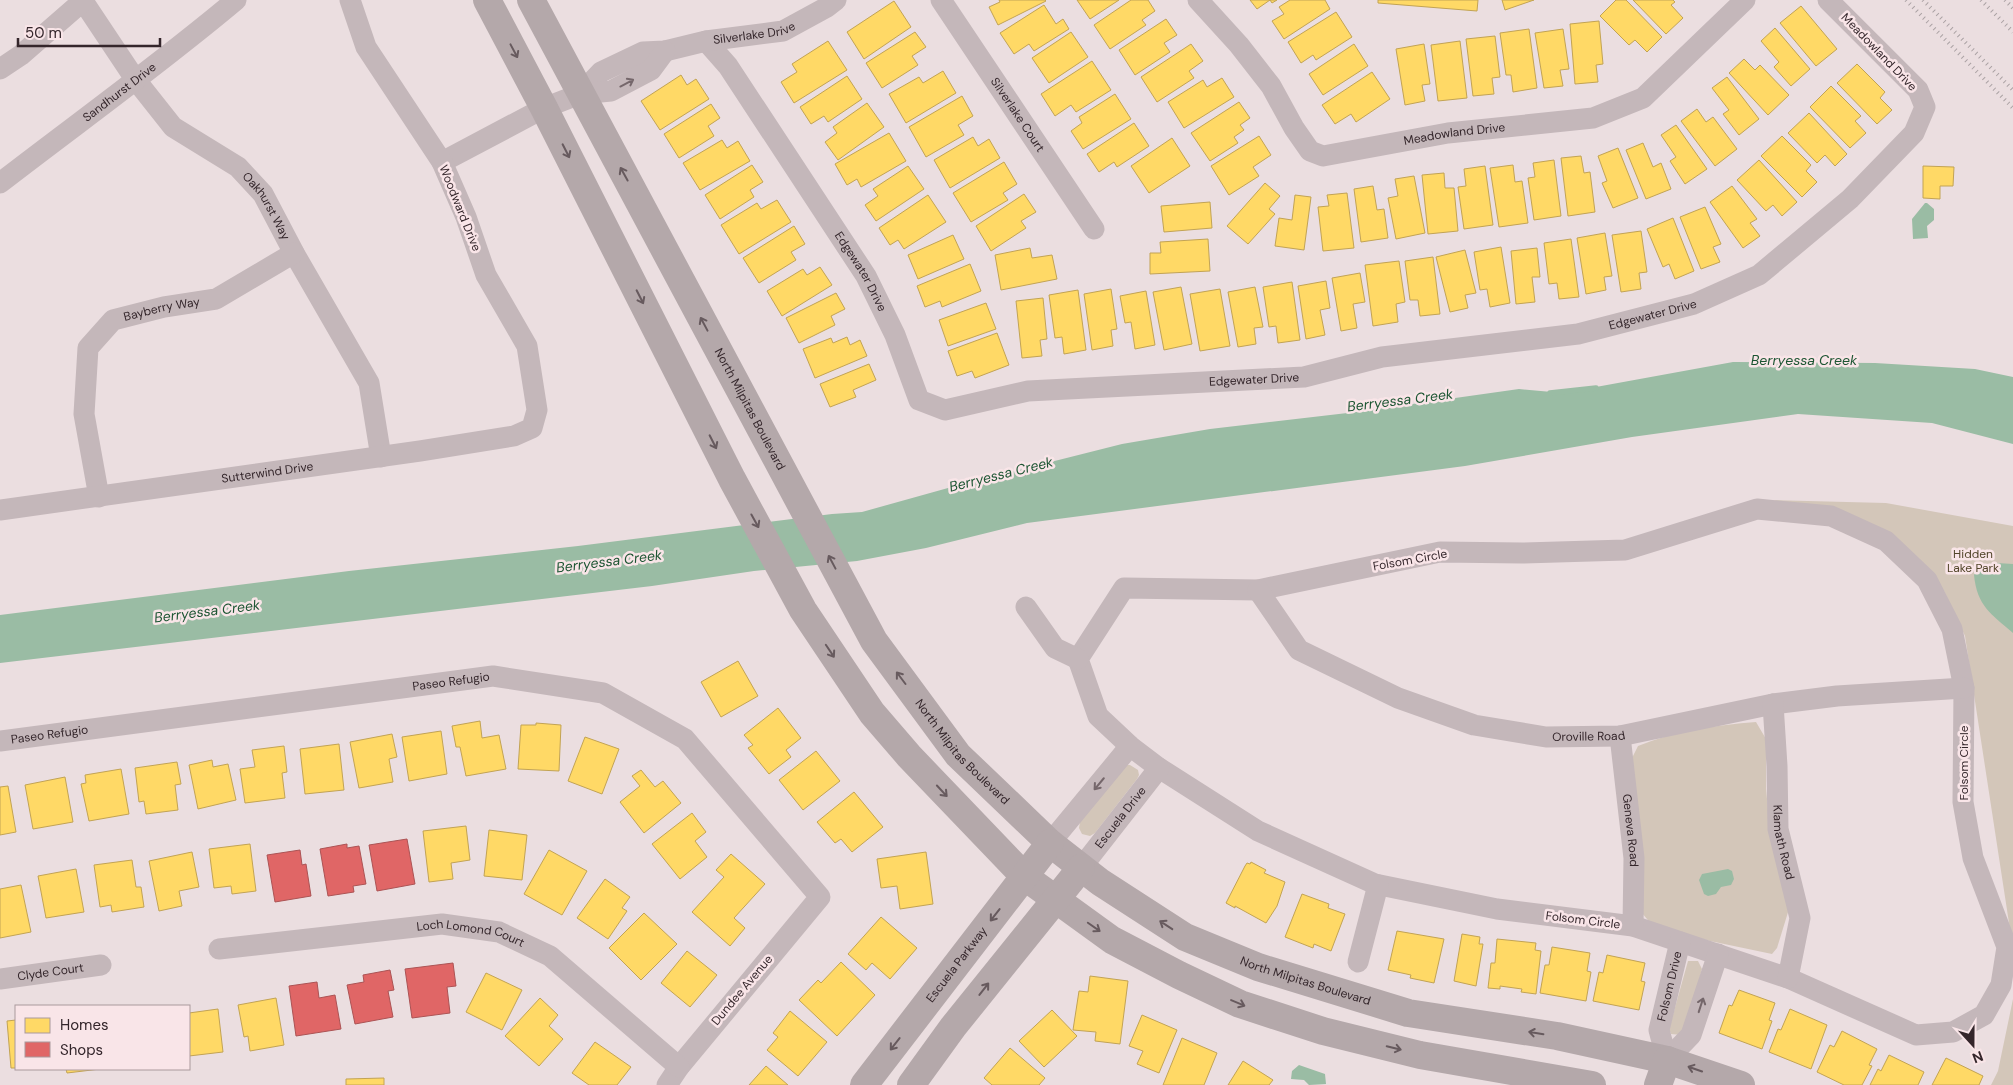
<svg xmlns="http://www.w3.org/2000/svg" width="2013" height="1085" viewBox="0 0 2013 1085" font-family="'DM Sans',sans-serif">
<style>
.green{fill:#d3c6b9}
.water{fill:#9abca4}
.homes{fill:#ffd966;stroke:#c2a354}
.shops{fill:#e06666;stroke:#ac5354}
.lines{fill:none;stroke-linecap:round;stroke-linejoin:round}
.stream{stroke:#9abca4;stroke-width:5.5}
.street{stroke:#c4b7ba;stroke-width:21}
.secondary{stroke:#b4a8aa;stroke-width:28}
.rail{stroke:#aba2a4;stroke-width:4;stroke-dasharray:1 4;stroke-linecap:butt}
.oneway{stroke:#675a5e}
.oneway2{stroke:#75676b}
.labels{text-anchor:middle;dominant-baseline:central;stroke-width:5;stroke-linejoin:round;paint-order:stroke}
.street-label{font-size:12px;fill:#34262b;stroke:#f9e5e8}
.park-label{font-size:12px;fill:#52452a;stroke:#f9e5e8}
.water-label{font-size:14px;font-style:italic;fill:#1c5532;stroke:#f9e5e8}
</style>
<rect width="100%" height="100%" fill="#ebdee0"/>
<path class="green" d="M1773,500L1886,503L2013,526V949L1965,636L1944,591L1899,541Z
M1756,722L1766,739V789L1771,837L1789,909L1777,948L1772,954L1710,941L1652,925L1642,913L1631,760L1638,746C1675,731 1716,725 1756,722Z
M1126,765H1130L1138,770L1139,775L1137,779L1095,833L1090,836L1082,834L1079,828L1080,822Z
M1688,961H1698L1702,969L1685,1030L1682,1035L1671,1034L1669,1029Z
M2013,999V1085H1991L1998,1071Z"/>
<path class="water" d="M1925,203H1927L1934,209V220L1927,226L1928,238L1913,239L1912,219Z
M1733,362L1875,363L1975,369L2013,377V444L1932,423L1798,414L1632,437L1465,466L1027,523L926,548L857,561L754,571L652,586L0,663V615L349,571L578,546L832,514L862,512L948,488L1122,444L1210,429L1356,412L1519,389L1563,393Z
M1997,563L2013,564V633C1991,614 1977,606 1974,575C1980,565 1986,564 1997,563Z
M1728,869L1732,871L1734,879L1731,885L1721,887L1716,894L1708,896L1704,894L1699,880L1702,874Z
M1299,1065L1325,1074L1326,1084L1309,1085L1304,1080L1291,1079L1292,1071Z"/>
<path class="homes" d="M999,0H1045L1046,1L998,25L989,7L1000,2Z
M1077,0H1119L1090,19Z
M1131,0H1148L1155,11L1142,20L1146,25L1110,49L1094,25Z
M1250,0H1277L1272,3L1270,0L1257,9Z
M1290,0H1325L1330,9L1284,39L1272,21L1284,14L1279,7Z
M1378,0H1478L1477,11L1378,3Z
M1502,0H1534L1505,10Z
M1616,0H1626L1662,37L1647,52L1635,40L1629,45L1600,16Z
M1633,0H1673L1675,2L1671,5L1683,18L1666,34Z
M894,1L911,27L864,59L847,32Z
M1044,5L1056,24L1063,19L1069,29L1034,51L1029,44L1014,54L1000,33Z
M1801,6L1837,49L1816,66L1780,23Z
M1336,12L1352,37L1316,60L1313,55L1301,63L1288,42Z
M1166,19L1177,35L1164,43L1170,52L1135,75L1119,50Z
M1599,21L1603,64L1596,65L1598,82L1575,84L1570,24Z
M1775,28L1810,69L1791,86L1774,67L1779,62L1761,41Z
M1529,29L1537,88L1513,92L1511,75H1506L1500,33Z
M1563,29L1569,69L1560,70L1563,86L1544,88L1535,33Z
M915,32L926,47L912,56L918,65L882,88L866,63Z
M1071,32L1088,57L1049,83L1032,58Z
M1495,36L1500,77L1492,78L1494,94L1473,96L1466,39Z
M828,41L847,70L794,103L781,82L797,72L792,64Z
M1460,41L1467,98L1438,101L1431,45Z
M1191,44L1203,61L1189,71L1194,78L1157,102L1141,77Z
M1354,44L1368,66L1323,95L1309,74Z
M1424,44L1430,84L1422,85L1425,101L1405,105L1396,49Z
M1744,59L1755,70L1760,65L1789,95L1768,115L1729,73Z
M1092,61L1111,90L1076,112L1071,105L1055,116L1041,94Z
M1857,64L1885,92L1880,98L1892,110L1877,124L1837,83Z
M943,71L956,93L906,123L889,94L919,77L923,83Z
M1372,72L1390,99L1356,122L1351,114L1335,124L1322,105Z
M681,75L687,85L696,79L709,99L660,130L641,101Z
M847,76L862,99L828,122L824,116L811,124L800,107Z
M1727,77L1759,119L1739,135L1723,114L1729,110L1712,88Z
M1222,78L1234,97L1184,128L1168,102L1203,80L1207,87Z
M1831,86L1861,116L1855,121L1866,133L1850,148L1810,107Z
M1115,94L1131,119L1083,149L1071,131L1082,123L1079,117Z
M962,96L973,116L958,125L964,135L926,157L909,127Z
M1239,102L1250,118L1240,125L1244,130L1234,137L1238,143L1210,161L1191,133Z
M867,103L884,127L838,160L825,142L837,133L833,127Z
M711,104L720,118L708,126L714,136L679,158L664,134Z
M1697,109L1706,122L1713,117L1737,149L1715,166L1681,121Z
M1809,113L1847,154L1835,166L1825,155L1817,163L1788,133Z
M1134,123L1149,146L1117,167L1114,162L1099,172L1087,154Z
M1676,125L1707,169L1685,184L1670,161L1676,157L1661,135Z
M889,133L906,161L861,187L857,179L847,185L835,164Z
M1259,136L1271,155L1253,167L1259,176L1229,195L1211,166Z
M1782,136L1811,165L1806,171L1817,182L1802,197L1761,156Z
M973,137L978,146L989,139L1000,158L950,188L934,160Z
M1172,138L1190,166L1149,193L1131,166Z
M722,140L727,148L738,141L750,161L700,190L683,163Z
M1643,143L1653,167L1661,163L1671,189L1646,199L1626,150Z
M1618,148L1638,198L1613,208L1602,183L1607,181L1598,156Z
M1581,156L1584,173L1590,172L1595,212L1568,216L1561,158Z
M1554,160L1561,216L1534,220L1528,178L1535,177L1533,163Z
M1759,160L1797,202L1782,216L1773,205L1766,211L1737,180Z
M1004,162L1017,184L1003,193L1008,200L971,222L953,193Z
M752,165L763,182L750,190L754,197L720,219L705,195Z
M1513,165L1515,182L1522,181L1528,223L1499,227L1490,168Z
M908,166L924,189L876,221L865,205L878,196L873,189Z
M1485,166L1493,225L1464,229L1458,187L1466,186L1464,169Z
M1923,166L1954,167L1953,186H1940V199L1923,198Z
M1444,173L1445,188H1454L1458,231L1428,234L1422,175Z
M1414,176L1425,233L1396,239L1388,198L1398,196L1395,179Z
M1265,183L1280,196L1269,209L1275,214L1248,244L1227,226Z
M1373,186L1377,210L1384,209L1388,238L1361,242L1354,189Z
M1732,186L1757,219L1750,223L1760,236L1743,248L1710,202Z
M1347,193L1354,248L1323,251L1318,207L1329,206L1327,195Z
M1024,194L1036,212L1021,221L1026,228L991,251L976,226Z
M928,195L946,222L904,249L898,240L890,245L879,228Z
M1295,195L1311,197L1304,250L1275,246L1279,218L1292,220Z
M777,200L791,222L739,254L721,225L757,203L761,209Z
M1210,202L1212,228L1164,232L1161,206Z
M1705,207L1721,244L1713,247L1720,262L1701,269L1680,217Z
M1673,218L1694,271L1675,279L1669,264L1663,267L1647,229Z
M794,226L805,244L791,252L796,260L759,283L743,258Z
M1641,231L1647,272L1639,273L1641,289L1621,292L1612,235Z
M1605,233L1612,276L1604,277L1606,290L1586,294L1577,238Z
M953,235L964,259L918,279L908,255Z
M1208,239L1210,271L1150,274V253H1161L1160,242Z
M1571,239L1579,297L1559,299L1557,283L1549,284L1544,243Z
M1501,247L1510,303L1490,307L1487,289L1480,290L1474,252Z
M1030,248L1032,258L1052,255L1057,279L1001,290L995,255Z
M1537,248L1540,277H1532L1535,302L1516,304L1511,251Z
M1465,250L1476,293L1465,295L1468,308L1450,312L1436,257Z
M1433,257L1440,314L1420,316L1418,300H1410L1405,261Z
M1399,261L1405,302L1396,304L1398,322L1373,326L1365,265Z
M970,264L981,291L942,307L940,301L925,307L917,286Z
M820,267L832,285L782,316L767,291L803,269L807,275Z
M1360,273L1365,302L1353,304L1357,328L1341,331L1332,278Z
M1326,281L1330,308L1320,310L1325,335L1306,339L1298,286Z
M1292,282L1300,340L1278,343L1276,326L1269,327L1263,287Z
M1181,287L1192,344L1164,350L1153,292Z
M1255,287L1263,327L1254,328L1256,344L1238,347L1228,292Z
M1111,289L1117,329L1111,330L1113,346L1092,350L1084,294Z
M1220,289L1230,346L1200,351L1190,294Z
M1078,290L1086,350L1064,354L1062,337L1055,338L1049,295Z
M1146,291L1155,345L1135,349L1131,322L1125,323L1120,296Z
M836,293L845,309L831,316L835,325L799,343L786,318Z
M1043,298L1047,339L1040,340L1042,356L1022,358L1016,301Z
M986,303L996,329L948,346L939,320Z
M997,333L1009,365L975,378L972,371L957,376L948,351Z
M847,337L850,345L860,340L867,356L815,378L803,349L831,338L833,343Z
M869,364L876,380L853,390L856,397L830,407L820,384Z
M738,661L758,696L721,717L701,682Z
M778,708L801,738L786,750L791,757L769,774L748,748L753,745L744,735Z
M480,721L482,738L499,735L506,769L466,776L460,747H456L452,726Z
M536,723L561,725L559,771L518,769L521,725H536Z
M441,731L447,774L409,781L402,737Z
M392,734L397,757L389,759L393,782L359,788L350,742Z
M585,737L619,749L602,794L568,781Z
M339,744L344,790L305,794L300,749Z
M284,746L287,772L282,773L285,798L245,803L240,769L255,767L252,750Z
M816,751L840,781L803,810L779,780Z
M212,760L213,767L228,764L236,800L198,809L189,765Z
M177,762L181,784L175,785L178,810L146,814L144,801L139,802L135,768Z
M121,769L129,814L89,821L81,784L86,783L85,775Z
M641,770L655,787L663,781L681,803L644,833L620,802L640,786L632,776Z
M65,777L73,822L33,829L25,785Z
M8,786L16,832L0,835V787Z
M854,792L883,827L852,852L841,839L835,843L817,822Z
M692,813L706,832L695,841L707,857L680,879L652,844Z
M466,826L470,860L451,863L453,879L429,882L423,831Z
M489,830L527,835L522,880L484,876Z
M250,844L256,891L232,894L231,886L214,888L209,849Z
M549,850L587,871L562,915L524,894Z
M192,852L199,887L179,891L182,906L159,911L149,861Z
M926,852L933,904L900,909L897,886L881,888L877,859Z
M731,854L765,884L734,918L745,928L730,946L692,912L724,877L716,870Z
M132,860L136,887H141L144,907L112,912L111,905L100,907L94,865Z
M1251,862L1266,870L1264,873L1285,882L1277,906L1266,923L1235,906V908L1226,903L1245,866L1247,863L1250,864Z
M76,869L84,912L46,918L38,876Z
M605,879L630,897L622,908L627,911L608,939L577,918Z
M21,885L31,932L0,938V889Z
M1302,894L1329,904L1328,908L1345,914L1331,951L1314,944L1313,948L1285,937Z
M644,913L677,944L641,980L609,948Z
M881,917L917,948L890,979L872,963L866,970L848,954Z
M1397,931L1444,939L1434,983L1410,978L1411,975L1388,970Z
M1462,934L1480,937L1479,944H1483L1476,986L1454,981Z
M1497,939L1536,943L1535,950L1541,951L1536,994L1521,992L1522,989L1500,986V989L1488,988L1491,963H1495Z
M1552,947L1590,953L1587,971L1591,972L1586,1001L1540,993L1545,965H1549Z
M687,951L717,975L690,1007L661,983Z
M1607,955L1645,963L1641,981L1645,982L1639,1010L1593,1001L1599,972L1603,973Z
M841,962L875,995L837,1036L799,1000L818,980L821,983Z
M486,973L522,990L502,1030L466,1012Z
M1090,976L1128,981L1120,1044L1095,1041L1096,1032L1073,1030L1079,991L1088,992Z
M1739,990L1775,1003L1769,1020L1772,1021L1762,1049L1719,1033L1729,1005L1732,1006Z
M276,998L284,1045L250,1051L248,1036L244,1037L238,1005Z
M540,998L558,1015L549,1026L563,1039L539,1066L505,1036Z
M218,1009L223,1052L189,1056V1013Z
M1790,1009L1827,1025L1811,1069L1769,1052L1778,1029L1781,1030Z
M1052,1010L1077,1036L1044,1067L1019,1041Z
M790,1011L827,1042L798,1076L767,1050L778,1037L773,1033Z
M1142,1015L1177,1030L1159,1073L1137,1064L1143,1051L1129,1046Z
M16,1020V1068H11L7,1021Z
M1842,1031L1877,1049L1869,1065L1872,1066L1862,1085H1844L1817,1072L1830,1045L1834,1047Z
M1182,1038L1217,1053L1204,1085H1163Z
M595,1042L631,1067L617,1085H589L572,1073Z
M1010,1048L1045,1078L1039,1085H992L984,1078Z
M1889,1055L1924,1072L1918,1085H1870L1878,1069L1881,1071Z
M1946,1058L1983,1076L1979,1085H1932Z
M1243,1061L1273,1080L1269,1085H1228Z
M766,1066L788,1085H749Z
M66,1069H100L67,1073Z
M384,1078V1085H346V1079Z"/>
<path class="shops" d="M407,839L415,884L377,891L369,845Z
M347,844V848L359,846L366,884L353,886L354,892L328,896L320,849Z
M300,850L302,865L306,864L311,896L275,902L267,855Z
M453,963L456,986L447,987L450,1013L412,1018L405,969Z
M390,970L394,990L388,991L393,1017L355,1024L347,985L364,982L363,975Z
M317,982L319,998L335,995L341,1029L296,1036L289,986Z"/>
<g class="lines">
<path class="stream" d="M1550,393L1596,388"/>
<g class="street">
<path id="s1" d="M941,0L1094,229"/>
<path id="s2" d="M1198,0L1239,45L1271,86L1294,128L1310,151L1323,156L1448,133L1593,118L1643,98L1745,0"/>
<path id="s3" d="M83,1L135,79L173,127L238,167L263,194L294,253L369,383L381,457"/>
<path id="s4" d="M706,41L728,66L866,276L895,335L919,400L945,410L1028,391L1304,377L1382,357L1578,334L1694,304L1759,275L1850,199L1914,133L1925,107L1918,90L1828,0"/>
<path d="M0,69L21,55L84,0"/>
<path id="s5" d="M580,94L601,72L643,52L665,51L706,41L783,31L827,7L836,0"/>
<path d="M442,162L544,108L580,94L611,91L651,70L665,51"/>
<path id="s6" d="M0,183C79,122 160,64 236,0"/>
<path id="s7" d="M99,497L84,414L88,348L113,320L164,307L216,299L294,253"/>
<path d="M1757,509L1831,516L1886,541L1927,580L1952,629L1964,688L1963,802L1973,858L2007,947L2001,985L1984,1015L1953,1032L1916,1035L1788,978L1633,926L1497,909L1375,884L1258,831L1159,768L1130,746L1098,716L1078,659L1124,588L1258,590L1440,552L1522,553L1625,550Z"/>
<path id="s8" d="M0,510L420,451L514,436L532,428L537,410L527,346L486,275L466,217L442,162L366,47L350,0"/>
<path id="s9" d="M1258,590L1299,650L1398,698L1474,725L1546,737L1620,736L1773,704L1837,696L1964,688"/>
<path d="M1026,607L1055,648L1078,659"/>
<path id="s10" d="M1773,704L1777,766L1778,829L1800,918L1788,978"/>
<path id="s11" d="M1620,736L1634,858L1633,926"/>
<path id="s12" d="M0,741L493,676L603,693L685,739L820,897L679,1067L667,1085"/>
<path d="M1050,843L1130,746"/>
<path id="s13" d="M1081,868L1159,768"/>
<path id="s14" d="M219,949L442,924L499,932L550,956L679,1067"/>
<path d="M1358,962L1378,885"/>
<path id="s15" d="M0,979L101,965"/>
<path id="s16" d="M1667,1060L1659,1030L1680,942"/>
<path d="M1667,1060L1691,1035L1718,954"/>
</g>
<g class="secondary">
<path d="M487,0L544,108L732,479L803,610L872,713L909,756L1025,877L1112,940L1179,975L1240,1004L1323,1031L1420,1055L1592,1085"/>
<path id="s17" d="M531,0L874,641L958,755L1050,843L1100,882L1185,937L1258,967L1408,1013L1557,1036L1667,1060L1741,1085"/>
<path id="s18" d="M864,1085L1050,843"/>
<path d="M911,1085L953,1027L1081,868"/>
<path d="M1658,1085L1667,1060"/>
</g>
<path class="rail" d="M1906,0L2013,108
M1923,0L2013,90
M1981,0L2013,32
M2005,0L2013,8"/>
</g>
<defs><path id="oneway-shaft" d="M-6 0H5M1.5-3L5.5 0L1.5 3" fill="none" stroke-width="1.6" stroke-linecap="round" stroke-linejoin="round" transform="scale(1.25)"/></defs>
<g class="oneway">
<use href="#oneway-shaft" transform="translate(514 51) rotate(62)"/>
<use href="#oneway-shaft" transform="translate(566 151) rotate(63)"/>
<use href="#oneway-shaft" transform="translate(624 174) rotate(-119)"/>
<use href="#oneway-shaft" transform="translate(640 297) rotate(63)"/>
<use href="#oneway-shaft" transform="translate(704 324) rotate(-118)"/>
<use href="#oneway-shaft" transform="translate(713 442) rotate(63)"/>
<use href="#oneway-shaft" transform="translate(755 521) rotate(61)"/>
<use href="#oneway-shaft" transform="translate(832 562) rotate(-118)"/>
<use href="#oneway-shaft" transform="translate(830 651) rotate(56)"/>
<use href="#oneway-shaft" transform="translate(901 678) rotate(-127)"/>
<use href="#oneway-shaft" transform="translate(942 791) rotate(47)"/>
<use href="#oneway-shaft" transform="translate(995 915) rotate(128)"/>
<use href="#oneway-shaft" transform="translate(1166 925) rotate(-147)"/>
<use href="#oneway-shaft" transform="translate(1094 927) rotate(35)"/>
<use href="#oneway-shaft" transform="translate(984 989) rotate(-52)"/>
<use href="#oneway-shaft" transform="translate(1238 1003) rotate(23)"/>
<use href="#oneway-shaft" transform="translate(1536 1033) rotate(-171)"/>
<use href="#oneway-shaft" transform="translate(895 1044) rotate(128)"/>
<use href="#oneway-shaft" transform="translate(1394 1048) rotate(14)"/>
<use href="#oneway-shaft" transform="translate(1695 1069) rotate(-161)"/>
</g>
<g class="oneway2">
<use href="#oneway-shaft" transform="translate(627 83) rotate(-28)"/>
<use href="#oneway-shaft" transform="translate(1099 784) rotate(130)"/>
<use href="#oneway-shaft" transform="translate(1701 1005) rotate(-72)"/>
</g>
<g class="labels">
<g class="street-label">
<text stroke="none"><textPath href="#s5" startOffset="190">Silverlake Drive</textPath></text>
<text transform="translate(1879 52) rotate(46)">Meadowland Drive</text>
<text stroke="none"><textPath href="#s6" startOffset="150">Sandhurst Drive</textPath></text>
<text stroke="none"><textPath href="#s1" startOffset="138">Silverlake Court</textPath></text>
<text stroke="none"><textPath href="#s2" startOffset="336">Meadowland Drive</textPath></text>
<text stroke="none"><textPath href="#s3" startOffset="280">Oakhurst Way</textPath></text>
<text transform="translate(460 208) rotate(68)">Woodward Drive</text>
<text stroke="none"><textPath href="#s4" startOffset="278">Edgewater Drive</textPath></text>
<text stroke="none"><textPath href="#s7" startOffset="238">Bayberry Way</textPath></text>
<text stroke="none"><textPath href="#s4" startOffset="1164">Edgewater Drive</textPath></text>
<text stroke="none"><textPath href="#s4" startOffset="759">Edgewater Drive</textPath></text>
<text stroke="none"><textPath href="#s17" startOffset="464">North Milpitas Boulevard</textPath></text>
<text stroke="none"><textPath href="#s8" startOffset="270">Sutterwind Drive</textPath></text>
<text transform="translate(1410 560) rotate(-10)">Folsom Circle</text>
<text stroke="none"><textPath href="#s12" startOffset="455">Paseo Refugio</textPath></text>
<text stroke="none"><textPath href="#s12" startOffset="50">Paseo Refugio</textPath></text>
<text stroke="none"><textPath href="#s9" startOffset="379">Oroville Road</textPath></text>
<text stroke="none"><textPath href="#s17" startOffset="869">North Milpitas Boulevard</textPath></text>
<text transform="translate(1964 763) rotate(-90)">Folsom Circle</text>
<text stroke="none"><textPath href="#s13" startOffset="64">Escuela Drive</textPath></text>
<text stroke="none"><textPath href="#s11" startOffset="95">Geneva Road</textPath></text>
<text stroke="none"><textPath href="#s10" startOffset="139">Klamath Road</textPath></text>
<text transform="translate(1583 920) rotate(7)">Folsom Circle</text>
<text stroke="none"><textPath href="#s14" startOffset="254">Loch Lomond Court</textPath></text>
<text stroke="none"><textPath href="#s18" startOffset="152">Escuela Parkway</textPath></text>
<text stroke="none"><textPath href="#s15" startOffset="51">Clyde Court</textPath></text>
<text stroke="none"><textPath href="#s17" startOffset="1289">North Milpitas Boulevard</textPath></text>
<text stroke="none"><textPath href="#s16" startOffset="76">Folsom Drive</textPath></text>
<text transform="translate(742 990) rotate(-50)">Dundee Avenue</text>
</g>
<g class="park-label">
<text x="1973" y="554">Hidden<tspan x="1973" dy="14">Lake Park</tspan></text>
</g>
<g class="water-label">
<text x="1804" y="360">Berryessa Creek</text>
<text transform="translate(1400 400) rotate(-7)">Berryessa Creek</text>
<text transform="translate(1001 474) rotate(-14)">Berryessa Creek</text>
<text transform="translate(609 561) rotate(-7)">Berryessa Creek</text>
<text transform="translate(207 611) rotate(-7)">Berryessa Creek</text>
</g>
</g>
<rect x="15" y="1005" width="175" height="65" fill="#f9e5e8" stroke="#aa999c"/>
<rect x="25" y="1018" width="25" height="15" fill="#ffd966" stroke="#aa999c"/>
<text x="60" y="1030" font-size="15" fill="#34262b">Homes</text>
<rect x="25" y="1042" width="25" height="15" fill="#e06666" stroke="#aa999c"/>
<text x="60" y="1055" font-size="15" fill="#34262b">Shops</text>
<g transform="translate(1973 1045) rotate(159)" stroke="#f9e5e8" stroke-width="4" paint-order="stroke">
<path d="M0-4L9 19L0 12L-9 19Z" fill="#34262b"/>
<text y="-8" font-size="14" font-weight="bold" text-anchor="middle" fill="#34262b">N</text>
</g>
<path d="M18 38v8h142v-8" fill="none" stroke="#34262b" stroke-width="2.5"/>
<text x="25" y="38" font-size="15" fill="#34262b" stroke="#f9e5e8" stroke-width="4" paint-order="stroke">50 m</text>
</svg>
